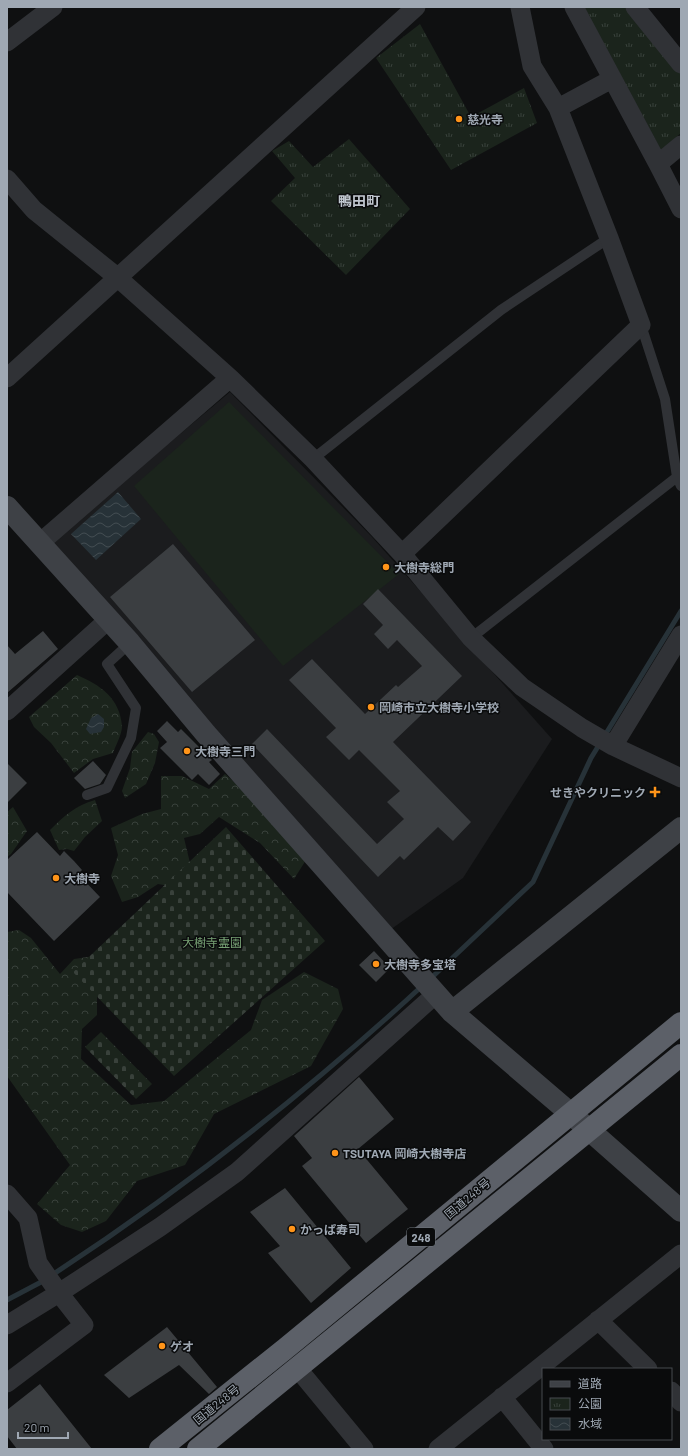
<svg xmlns="http://www.w3.org/2000/svg" width="688" height="1456" viewBox="0 0 688 1456" font-family="Barlow,'Noto Sans JP',sans-serif">
<style>
.built{fill:#1b1c1e}
.forest{fill:url(#forest-crowns)}
.cemetery{fill:url(#cemetery-stones)}
.park{fill:url(#park-tufts)}
.garden{fill:#1b241c}
.water{fill:url(#water-waves)}
.lines{fill:none;stroke-linecap:round;stroke-linejoin:round}
.stream{stroke:#273238;stroke-width:5}
.building{fill:#3b3e41}
.lane{stroke:#303236;stroke-width:10}
.street{stroke:#303236;stroke-width:19}
.secondary{stroke:#3e4146;stroke-width:22}
.highway{stroke:#5c6068;stroke-width:22}
.poi-dot{fill:#ff9419;stroke:#0a0b0c;stroke-width:1.5}
.labels{text-anchor:middle;dominant-baseline:central;stroke-width:3;stroke-linejoin:round;paint-order:stroke}
.shield{fill:#0a0b0c;stroke:#727981;stroke-width:1}
.shield-label{font-size:11px;font-weight:bold;fill:#9fa8b3}
.poi-label{font-size:12px;font-weight:bold;fill:#9fa8b3;stroke:#0a0b0c;text-anchor:start}
.park-label{font-size:12px;fill:#77a174;stroke:#0a0b0c}
.street-label{font-size:12px;fill:#9fa8b3;stroke:#0a0b0c}
.quarter-label{font-size:14px;font-weight:bold;fill:#c0c6cf;stroke:#0a0b0c}
</style>
<defs>
<pattern id="forest-crowns" width="20" height="18" patternUnits="userSpaceOnUse"><rect width="20" height="18" fill="#1b241c"/><path d="M2 6a3 3 0 1 1 6 0M12 15a3 3 0 1 1 6 0" fill="none" stroke="#39413b"/></pattern>
<pattern id="cemetery-stones" width="16" height="16" patternUnits="userSpaceOnUse"><rect width="16" height="16" fill="#1b241c"/><path d="M2 7V4a2 2 0 0 1 4 0v3zM10 15v-3a2 2 0 0 1 4 0v3z" fill="#39413b"/></pattern>
<pattern id="park-tufts" width="24" height="20" patternUnits="userSpaceOnUse"><rect width="24" height="20" fill="#1b241c"/><path d="M3 7l-1-3M5 7V3M7 7l1-3M15 17l-1-3M17 17v-4M19 17l1-3" fill="none" stroke="#39413b"/></pattern>
<pattern id="water-waves" width="16" height="10" patternUnits="userSpaceOnUse"><rect width="16" height="10" fill="#273238"/><path d="M0 5q4-4 8 0t8 0" fill="none" stroke="#434d52"/></pattern>
</defs>
<rect width="100%" height="100%" fill="#0f1011"/>
<!-- built -->
<path class="built" d="M230,392L372,537L552,739L463,878L390,930L50,543Z"/>
<!-- forest -->
<path class="forest" d="M77,675C100,685 120,698 122,726C122,734 116,745 113,753L93,759L74,773L51,743L34,727L29,717Z
M148,732L154,734L159,742L155,763L146,784L125,798L122,791L130,768L132,752Z
M225,774L261,806L306,860L294,879L260,843L219,817L200,834L184,838L190,863L181,888L158,884L138,897L122,902L111,876L118,855L111,828L142,814L161,809V776H182L209,789Z
M95,800L102,821L85,837L74,851L67,849L59,850L50,830C63,817 76,805 95,800Z
M13,807L27,831L11,854L7,857V812Z
M19,930L31,938L60,974L74,959L101,955L97,983V1015L82,1029L81,1059L131,1105L164,1101L251,1030L262,1000L304,972L338,989L343,1009L311,1066L214,1114L185,1165L137,1181L106,1221L82,1232L61,1225L37,1204L70,1165L7,1076V932Z"/>
<!-- cemetery -->
<path class="cemetery" d="M226,827L325,941L174,1076L73,972Z
M101,1032L152,1084L136,1099L85,1047Z"/>
<!-- park -->
<path class="park" d="M584,7H629L681,73V133L661,150Z
M420,24L471,117L524,88L537,123L451,170L376,58Z
M349,139L410,209L346,275L271,201L295,178L272,151L289,141L313,167Z"/>
<!-- garden -->
<path class="garden" d="M229,402L399,574L283,666L134,486Z"/>
<!-- water -->
<path class="water" d="M118,492L141,519L96,560L71,534Z
M98,714L104,719V727L101,732L90,734L86,729L91,718Z"/>
<g class="lines">
<!-- stream -->
<path class="stream" d="M429,980L533,882L591,758L681,611
M52,1275C182,1190 307,1092 422,986
M7,1300L45,1280"/>
</g>
<!-- building -->
<path class="building" d="M173,544L255,640L192,692L110,597Z
M378,589L462,676L393,742L471,822L453,841L438,827L404,860L400,856L378,877L252,744L267,729L377,844L404,819L387,802L400,791L359,750L349,760L326,737L336,728L289,680L312,659L365,714L396,685L398,687L422,666L397,640L388,649L374,634L383,625L363,604Z
M43,631L58,649L7,693V645L15,654Z
M167,721L178,732L181,729L212,760L209,762L220,774L209,785L198,774L192,780L160,748L167,742L157,731Z
M93,761L106,775L100,784L85,789L74,778Z
M7,763L27,783L7,803Z
M37,832L60,856L64,851L74,861L82,870L78,874L100,897L54,941L7,892V860Z
M374,951L390,968L376,982L359,965Z
M359,1077L394,1119L358,1149L408,1209L366,1243L302,1166L312,1158L294,1136Z
M285,1188L351,1268L311,1303L268,1253L280,1246L250,1212Z
M167,1327L217,1387L209,1394L179,1365L129,1398L104,1375Z
M40,1384L92,1449H17L7,1436V1410Z"/>
<g class="lines">
<!-- lane -->
<path class="lane" d="M641,325L665,399L677,477L681,486
M313,459L501,310L609,238
M471,638L677,477
M87,795L107,788L131,738L136,708L107,664L130,643"/>
<!-- street -->
<path class="street" d="M574,7L658,164L681,145
M635,7L681,64
M7,42L53,7
M558,108L612,79
M658,164L681,209
M7,179L34,210L117,277L230,378L313,459L402,554L471,638L522,687L582,728L613,746L681,778
M7,378L416,7
M41,542L230,378
M402,554L641,325L609,238L558,108L532,66L520,7
M7,711L108,620
M613,746L681,635
M7,1194L28,1218L38,1263L59,1293L84,1325L7,1383
M598,1320L648,1369
M7,1325L59,1293L160,1227L237,1172L436,994
M298,1369L364,1449
M671,1391L681,1402
M502,1397L544,1449
M438,1449L681,1254"/>
<!-- secondary -->
<path class="secondary" d="M7,507L130,643L206,734L452,1012L570,1113L681,1211
M452,1012L681,828"/>
<!-- highway -->
<path class="highway" d="M160,1449L285,1349L681,1023
M198,1449L681,1055"/>
</g>
<!-- markers -->
<g class="poi-dot">
<circle cx="459" cy="119" r="4"/>
<circle cx="386" cy="567" r="4"/>
<circle cx="371" cy="707" r="4"/>
<circle cx="187" cy="751" r="4"/>
<path d="M653 786h4v4h4v4h-4v4h-4v-4h-4v-4h4z"/>
<circle cx="56" cy="878" r="4"/>
<circle cx="376" cy="964" r="4"/>
<circle cx="335" cy="1153" r="4"/>
<circle cx="292" cy="1229" r="4"/>
<circle cx="162" cy="1346" r="4"/>
</g>
<g class="labels">
<!-- shield labels -->
<rect class="shield" x="407" y="1228" width="28" height="18" rx="3"/>
<g class="shield-label">
<text x="421" y="1237">248</text>
</g>
<!-- poi labels -->
<g class="poi-label">
<text x="467" y="119">慈光寺</text>
<text x="394" y="567">大樹寺総門</text>
<text x="379" y="707">岡崎市立大樹寺小学校</text>
<text x="195" y="751">大樹寺三門</text>
<text x="646" y="792" text-anchor="end">せきやクリニック</text>
<text x="64" y="878">大樹寺</text>
<text x="384" y="964">大樹寺多宝塔</text>
<text x="343" y="1153">TSUTAYA 岡崎大樹寺店</text>
<text x="300" y="1229">かっぱ寿司</text>
<text x="170" y="1346">ゲオ</text>
</g>
<!-- park labels -->
<g class="park-label">
<text x="212" y="942">大樹寺霊園</text>
</g>
<!-- street labels -->
<g class="street-label">
<text transform="translate(467 1198) rotate(-40)">国道248号</text>
<text transform="translate(216 1404) rotate(-39)">国道248号</text>
</g>
<!-- quarter labels -->
<g class="quarter-label">
<text x="359" y="200">鴨田町</text>
</g>
</g>
<!-- border -->
<rect width="688" height="1456" fill="none" stroke="#9fa8b3" stroke-width="16"/>
<!-- legend -->
<rect x="542" y="1368" width="130" height="72" fill="#0a0b0c" stroke="#464a4f"/>
<rect x="550" y="1381" width="20" height="6" fill="#3e4146" stroke="#464a4f"/>
<text x="578" y="1388" font-size="12" fill="#9fa8b3">道路</text>
<rect x="550" y="1398" width="20" height="12" fill="url(#park-tufts)" stroke="#464a4f"/>
<text x="578" y="1408" font-size="12" fill="#9fa8b3">公園</text>
<rect x="550" y="1418" width="20" height="12" fill="url(#water-waves)" stroke="#464a4f"/>
<text x="578" y="1428" font-size="12" fill="#9fa8b3">水域</text>
<!-- scale -->
<path d="M18 1432v6h50v-6" fill="none" stroke="#9fa8b3" stroke-width="2"/>
<text x="24" y="1432" font-size="12" fill="#9fa8b3" stroke="#0a0b0c" stroke-width="3" paint-order="stroke">20 m</text>
</svg>
